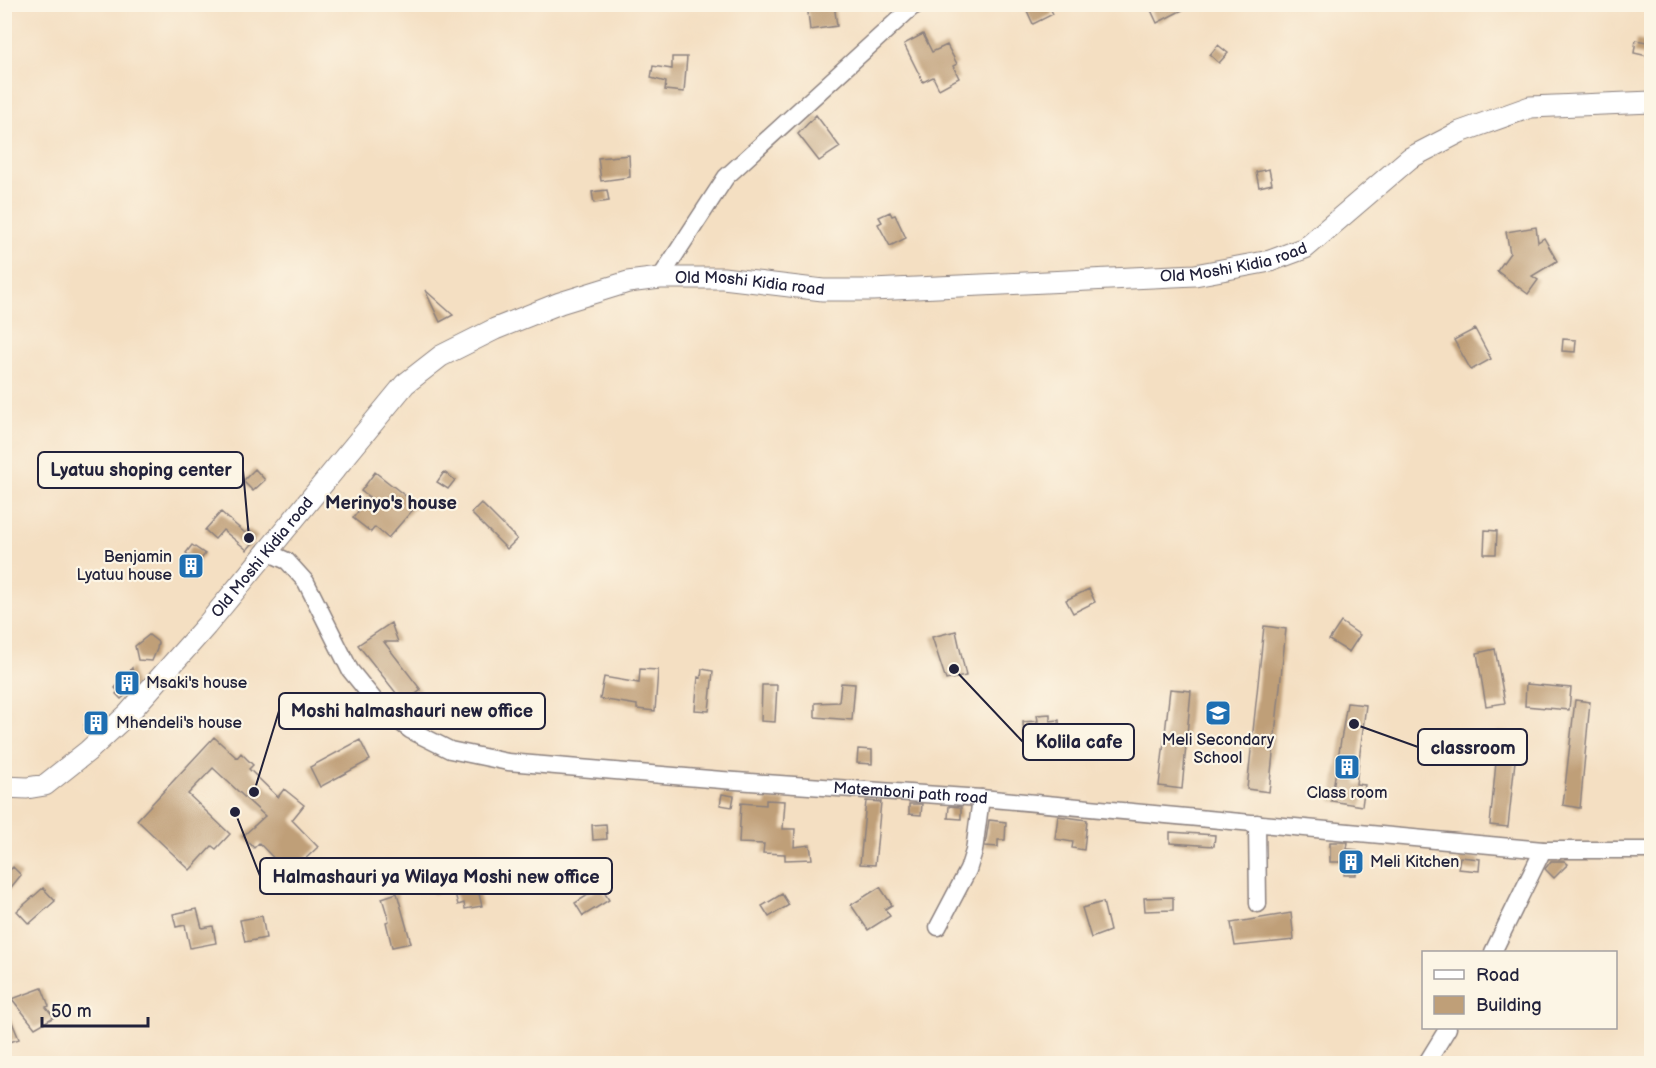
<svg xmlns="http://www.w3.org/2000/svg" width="1656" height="1068" viewBox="0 0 1656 1068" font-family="'Balsamiq Sans',sans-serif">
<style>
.building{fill:#bf9f78}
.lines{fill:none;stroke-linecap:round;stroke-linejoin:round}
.minor-casing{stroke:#8b807e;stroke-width:19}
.tertiary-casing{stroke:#8b807e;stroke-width:23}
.minor{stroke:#fff;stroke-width:16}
.tertiary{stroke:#fff;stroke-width:21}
.labels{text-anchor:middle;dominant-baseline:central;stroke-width:4.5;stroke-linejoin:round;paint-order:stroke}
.street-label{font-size:16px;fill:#22223b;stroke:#fcf5e5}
.poi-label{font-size:16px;fill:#22223b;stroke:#fcf5e5;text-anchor:start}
.neighbourhood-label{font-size:18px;font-weight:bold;fill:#22223b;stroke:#fcf5e5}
.leader{fill:none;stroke:#22223b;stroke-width:2}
.callout-dot{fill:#22223b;stroke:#fcf5e5;stroke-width:2}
.callout{fill:#fcf5e5;stroke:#22223b;stroke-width:2}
.callout-label{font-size:18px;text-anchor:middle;font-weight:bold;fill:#22223b}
</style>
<rect width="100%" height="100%" fill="#fcf5e5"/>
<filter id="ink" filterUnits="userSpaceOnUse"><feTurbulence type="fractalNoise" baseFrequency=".0167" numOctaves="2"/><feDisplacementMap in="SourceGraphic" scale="12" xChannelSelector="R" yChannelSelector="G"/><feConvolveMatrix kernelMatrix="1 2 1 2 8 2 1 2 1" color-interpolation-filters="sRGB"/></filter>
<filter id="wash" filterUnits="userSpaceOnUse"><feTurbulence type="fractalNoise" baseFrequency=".008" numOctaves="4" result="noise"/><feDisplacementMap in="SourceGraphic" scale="24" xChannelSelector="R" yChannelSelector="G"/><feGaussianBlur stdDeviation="1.35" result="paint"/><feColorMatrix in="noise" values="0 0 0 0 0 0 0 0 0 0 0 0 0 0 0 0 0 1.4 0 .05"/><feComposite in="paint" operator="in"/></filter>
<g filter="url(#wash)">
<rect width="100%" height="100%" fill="#f4dfc2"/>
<g id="blocks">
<!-- building -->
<path class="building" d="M807,4H834L837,26L810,30Z
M1024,4H1048L1053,14L1033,24Z
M1152,4H1194L1157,23L1151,10L1155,9Z
M923,34L932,52L947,45L957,64L953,66L959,78L939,89L933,77L923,82L904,44Z
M1636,40L1652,43V57L1634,53Z
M1218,45L1228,53L1219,63L1210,55Z
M672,57H687L684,92L665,90L666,82L651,78L653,66L672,69Z
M816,115L840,147L819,161L798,134Z
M629,155L630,177L601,181L598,158Z
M1269,169L1272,184L1259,187L1256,172Z
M607,190L609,201L594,203L592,192Z
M890,212L892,216L895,215L906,238L890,246L878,224L882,222L879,217Z
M1536,227L1538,242L1544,238L1557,261L1532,276L1538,280L1528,294L1497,271L1510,253L1506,232Z
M425,290L453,315L440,322Z
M1475,329L1491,359L1471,370L1454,340Z
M1563,339L1576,340L1575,352L1562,351Z
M255,469L265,480L253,491L243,481Z
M375,472L417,505L388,538L375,527L371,532L353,518L369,497L361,491Z
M444,472L455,480L448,489L437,482Z
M481,503L517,539L507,549L471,513Z
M221,512L245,533L249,529L258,537L247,550L223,530L215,539L205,530Z
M1485,530L1497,531L1496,554H1484Z
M192,545L205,554L198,563L186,553Z
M1089,589L1095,602L1073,613L1066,600Z
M1341,622L1360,635L1349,652L1329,640Z
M391,623L398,642H384L421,690L404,703L358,645Z
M1264,626L1286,629L1269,792L1247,789Z
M956,631L966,676L946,680L932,637Z
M149,635L158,642L157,649L152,661L138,660L135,646Z
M1495,649L1505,703L1486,706L1477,653Z
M132,668L136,686L121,699L116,694L118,691L115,688Z
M640,669L658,670L655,711L637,709V705L600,699L604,677L639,683Z
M702,669L713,671L709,711L695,710L698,677L701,678Z
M841,683L855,684L852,720L815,717V703L839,702Z
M1526,684L1571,688L1569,710L1525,706Z
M762,685H777L775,722L761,721Z
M1170,689L1191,691L1182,789L1159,786Z
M1575,700L1590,702L1580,808L1563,805Z
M1347,703L1366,705L1356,784L1365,785L1362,806L1331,801Z
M1050,714V721L1059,720L1060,737L1053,738V743L1034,744V736L1024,737L1023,722L1038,721L1037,715Z
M91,716L100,722L92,730L84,725Z
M1499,731L1510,732L1515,761L1508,827L1490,825Z
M214,737L237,758L241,753L253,765L249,769L278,797L284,789L304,805L292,820L318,847L289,874L259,843L254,848L243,836L265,816L213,768L188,794L230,834L216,849L212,846L190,870L137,820Z
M360,740L370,760L320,787L310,767Z
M858,749L872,750V764L857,763Z
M722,794L734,796L732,807L720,805Z
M766,800L785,801L783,829H795L794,847L810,845L812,859L785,860V854L763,853L764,844L739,843L741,803L766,805Z
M866,801L881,802L875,865L860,864Z
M909,804H922L921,815L909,814Z
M949,806L961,807V819L948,818Z
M1058,816L1087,820L1084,850L1072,848L1073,842L1055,839Z
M989,820L1006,822L1005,840H998V847L985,846Z
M606,824L607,839L593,840L592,825Z
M1170,832L1215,835L1214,846L1170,843Z
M1330,842H1348L1347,849L1357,850L1356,875H1344L1345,862H1330Z
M1460,857L1480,859L1479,871L1458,869Z
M1551,861H1564L1568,864L1554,878L1545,869Z
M472,865L482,906L465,909L464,903L458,905L454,889L433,894L429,875Z
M13,867L21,875L4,896V876Z
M601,887L609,900L583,916L575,903Z
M880,887L892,905L885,909L890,916L868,930L851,905Z
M43,888L55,901L29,924L17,911Z
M397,893L411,943L392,947L386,922L389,921L382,898Z
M782,894L789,905L769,917L762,906Z
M1173,897V910L1145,911L1144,898Z
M1103,902L1110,931L1091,938L1082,908Z
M197,909L202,928L213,926L216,943L190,948L185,925L176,927L173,914Z
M1291,913L1294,940L1235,946L1231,923Z
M262,916L266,938L245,942L240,920Z
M42,988L49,1006L46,1007L54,1017L35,1028L12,999Z
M4,1003L19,1039L4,1044Z"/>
</g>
</g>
<g filter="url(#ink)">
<use href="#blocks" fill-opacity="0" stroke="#8b807e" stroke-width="1.5"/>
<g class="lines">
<!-- minor casing -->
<g class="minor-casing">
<g id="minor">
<path d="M660,278L726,177L911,8L918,4"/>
<path id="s1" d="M265,551L287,561L306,582L350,670L380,707L410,730L450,750L508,762L722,780L981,798L1543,850H1652"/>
<path d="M1257,823L1258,904"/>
<path d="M938,927L968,870L974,851L981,798"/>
<path d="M1493,952L1543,850"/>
<path d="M1426,1064L1448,1028"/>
</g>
</g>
<!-- tertiary casing -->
<g class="tertiary-casing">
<g id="tertiary">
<path id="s2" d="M4,787L27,788L45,785L88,751L128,714L206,626L405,384L441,356L495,329L560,303L628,282L660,278H723L823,290H872L1195,275L1270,261L1305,248L1410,158L1460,132L1530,107L1652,102"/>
</g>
</g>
<!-- minor -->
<use href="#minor" class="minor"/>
<!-- tertiary -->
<use href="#tertiary" class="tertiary"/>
</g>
</g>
<!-- icons -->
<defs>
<g id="building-square" transform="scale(1.35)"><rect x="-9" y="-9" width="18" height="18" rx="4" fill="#1f6fb2" stroke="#fcf5e5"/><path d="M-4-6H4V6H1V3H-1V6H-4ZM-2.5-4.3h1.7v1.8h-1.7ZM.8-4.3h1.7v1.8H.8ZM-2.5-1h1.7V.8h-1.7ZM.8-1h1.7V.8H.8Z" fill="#fff"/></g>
<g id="school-square" transform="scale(1.35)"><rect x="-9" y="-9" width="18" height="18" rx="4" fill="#1f6fb2" stroke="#fcf5e5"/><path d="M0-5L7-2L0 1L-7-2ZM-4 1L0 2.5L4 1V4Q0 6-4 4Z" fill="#fff"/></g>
</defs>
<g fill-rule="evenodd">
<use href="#building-square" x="191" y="566"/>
<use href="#building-square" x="127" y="683"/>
<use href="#school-square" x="1218" y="713"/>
<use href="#building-square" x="96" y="723"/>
<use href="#building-square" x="1347" y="767"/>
<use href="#building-square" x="1351" y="862"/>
</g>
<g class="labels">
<!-- street labels -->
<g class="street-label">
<text stroke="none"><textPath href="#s2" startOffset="1437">Old Moshi Kidia road</textPath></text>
<text stroke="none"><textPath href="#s2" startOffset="951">Old Moshi Kidia road</textPath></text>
<text stroke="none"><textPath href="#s2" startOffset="357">Old Moshi Kidia road</textPath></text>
<text stroke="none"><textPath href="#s1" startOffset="744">Matemboni path road</textPath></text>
</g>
<!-- poi labels -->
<g class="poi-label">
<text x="172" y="557" text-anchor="end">Benjamin<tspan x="172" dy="18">Lyatuu house</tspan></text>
<text x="146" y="683">Msaki's house</text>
<text x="116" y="723">Mhendeli's house</text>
<text x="1218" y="740" text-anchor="middle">Meli Secondary<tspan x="1218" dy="18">School</tspan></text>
<text x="1347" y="793" text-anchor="middle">Class room</text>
<text x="1370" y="862">Meli Kitchen</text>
</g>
<!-- neighbourhood labels -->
<g class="neighbourhood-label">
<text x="391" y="503">Merinyo's house</text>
</g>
</g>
<!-- callouts -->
<path class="leader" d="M249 538L243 470M254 792L279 711M954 669L1023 742M1354 724L1418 747M235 812L260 876"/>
<g class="callout-dot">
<circle cx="249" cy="538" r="6"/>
<circle cx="254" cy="792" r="6"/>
<circle cx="954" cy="669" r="6"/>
<circle cx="1354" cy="724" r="6"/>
<circle cx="235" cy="812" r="6"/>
</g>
<g class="callout">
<rect x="38" y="452" width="205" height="36" rx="6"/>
<rect x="279" y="693" width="266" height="36" rx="6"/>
<rect x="1023" y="724" width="111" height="36" rx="6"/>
<rect x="1418" y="729" width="109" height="36" rx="6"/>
<rect x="260" y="858" width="352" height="36" rx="6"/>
</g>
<g class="callout-label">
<text x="141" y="476">Lyatuu shoping center</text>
<text x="412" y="717">Moshi halmashauri new office</text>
<text x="1079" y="748">Kolila cafe</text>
<text x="1473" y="754">classroom</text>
<text x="436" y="883">Halmashauri ya Wilaya Moshi new office</text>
</g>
<!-- margin -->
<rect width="1656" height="1068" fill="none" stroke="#fcf5e5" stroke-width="24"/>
<!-- legend -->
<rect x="1422" y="951" width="195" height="78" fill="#fcf5e5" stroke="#a5a1a1" stroke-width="1.5"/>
<rect x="1434" y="970" width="30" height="9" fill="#ffffff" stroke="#a5a1a1" stroke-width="1.5"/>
<text x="1476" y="981" font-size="18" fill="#22223b">Road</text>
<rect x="1434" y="996" width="30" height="18" fill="#bf9f78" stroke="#a5a1a1" stroke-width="1.5"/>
<text x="1476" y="1011" font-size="18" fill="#22223b">Building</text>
<!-- scale -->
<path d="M42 1017v9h106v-9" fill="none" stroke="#22223b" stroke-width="3"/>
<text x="51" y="1017" font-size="18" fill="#22223b" stroke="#fcf5e5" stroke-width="4.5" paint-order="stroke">50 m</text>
</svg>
